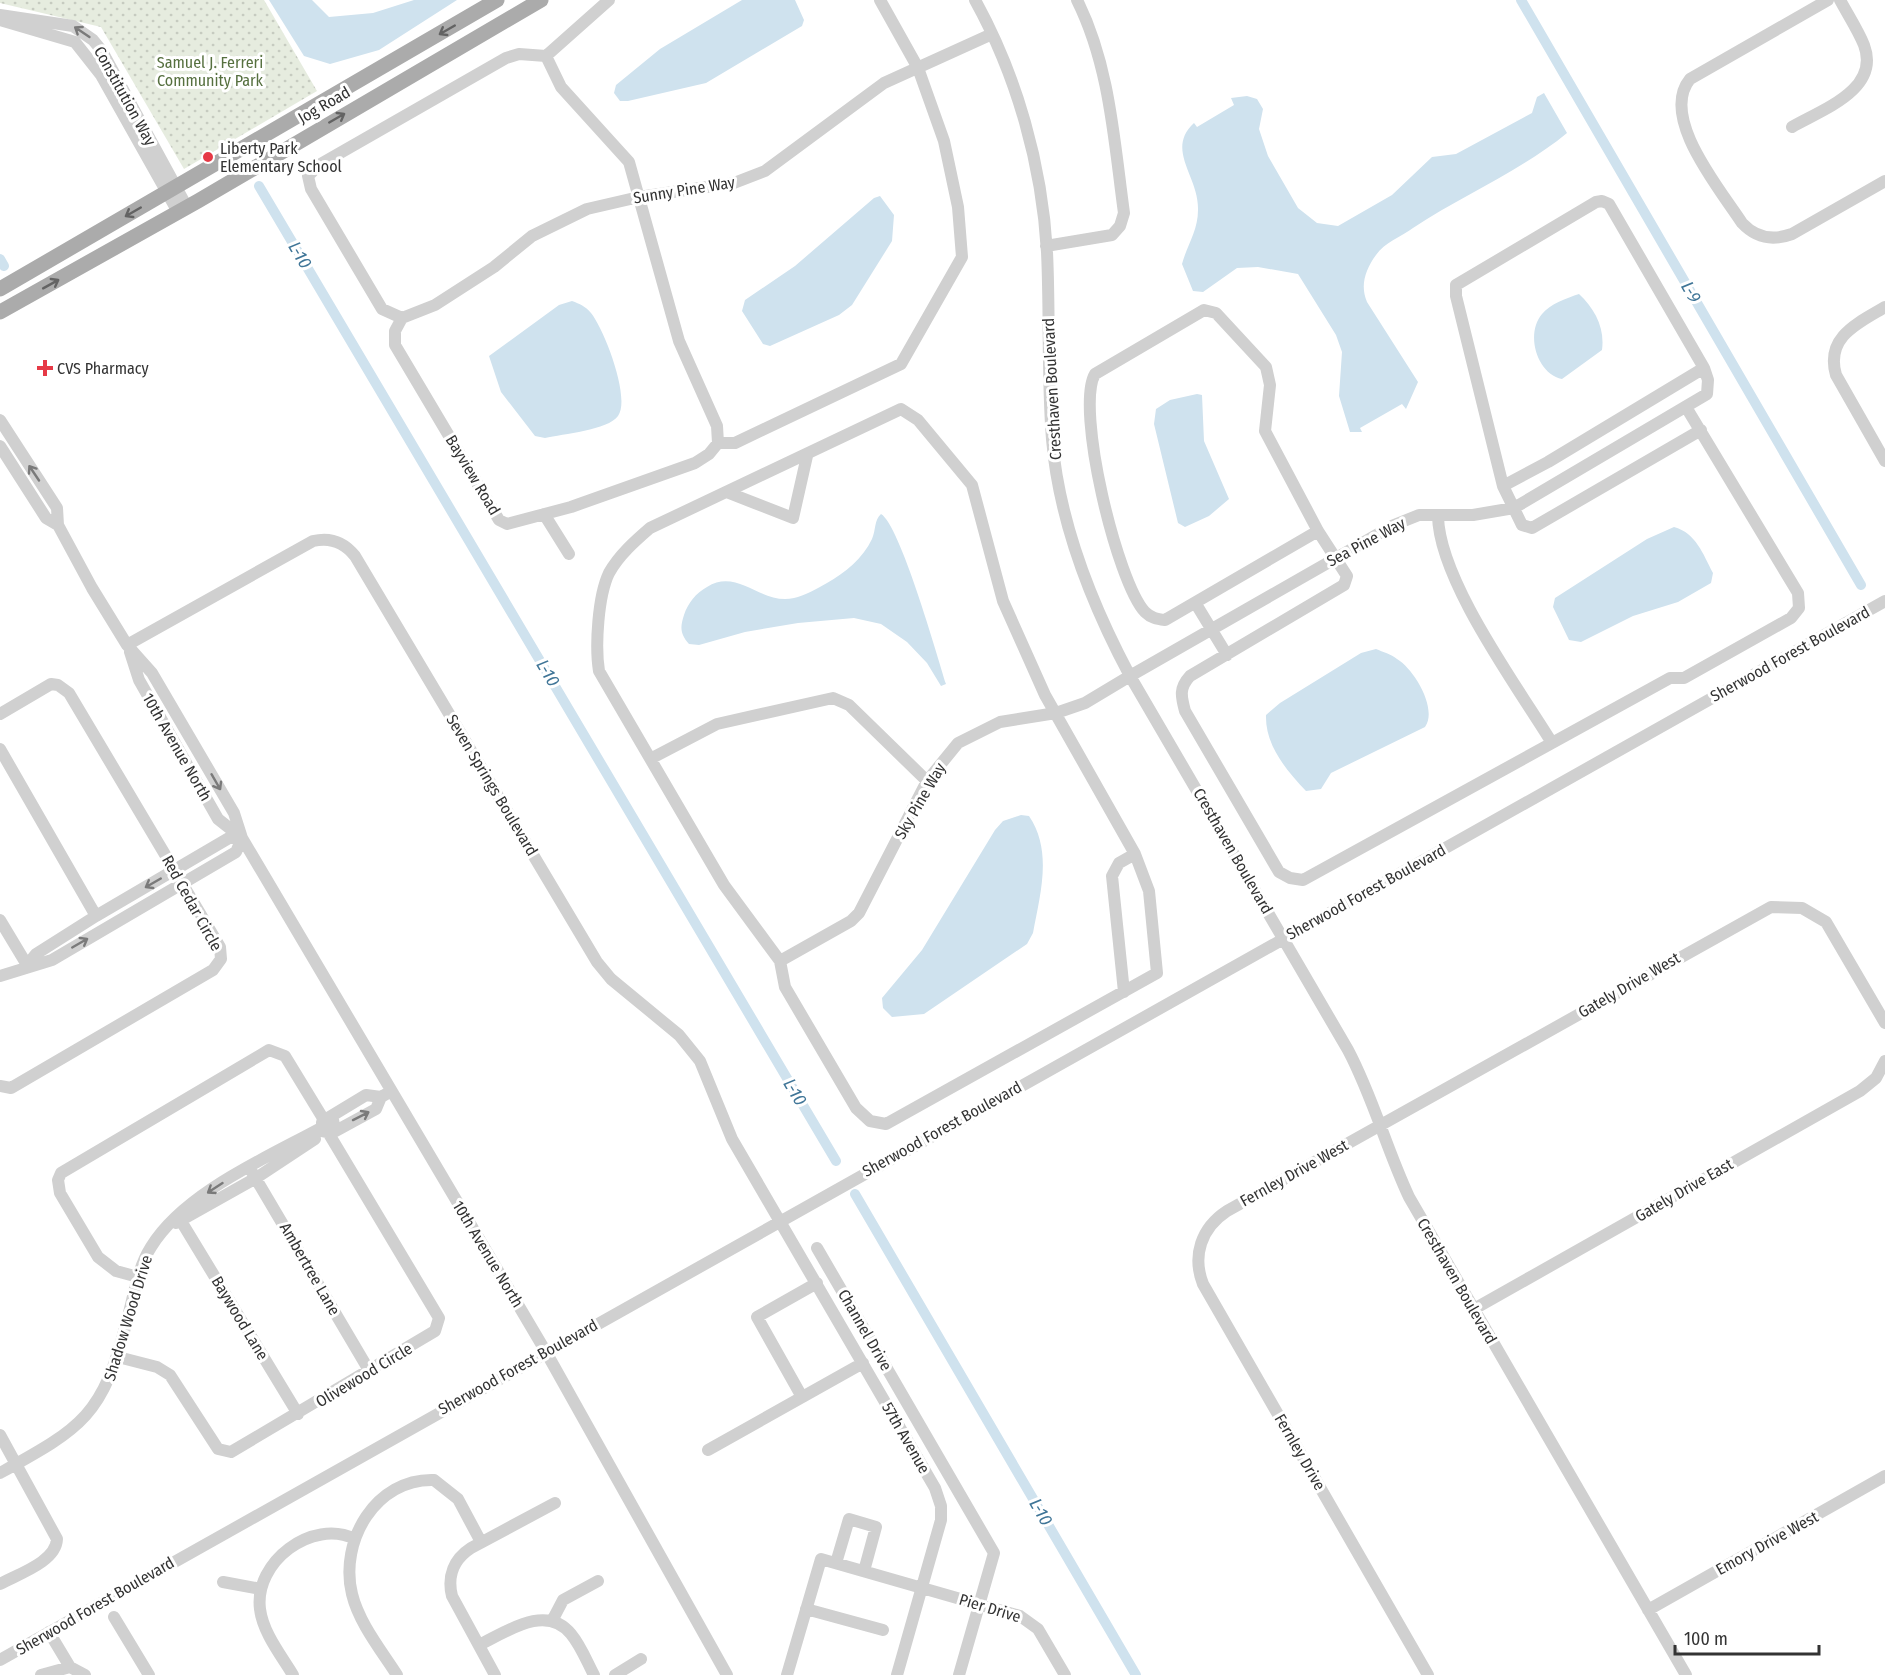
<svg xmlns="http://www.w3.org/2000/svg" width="1885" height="1675" viewBox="0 0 1885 1675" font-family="'Fira Sans Condensed',sans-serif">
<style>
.park{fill:url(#park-dots)}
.water{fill:#cfe2ee}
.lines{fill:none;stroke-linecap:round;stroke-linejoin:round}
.canal{stroke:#cfe2ee;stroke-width:10}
.minor{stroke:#d0d0d0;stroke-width:12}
.major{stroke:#ababab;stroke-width:15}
.oneway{stroke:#636363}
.oneway2{stroke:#7a7a7a}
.poi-dot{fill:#e63946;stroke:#fff;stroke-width:2}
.labels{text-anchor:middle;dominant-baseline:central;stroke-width:6;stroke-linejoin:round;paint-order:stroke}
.park-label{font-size:16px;fill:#56703f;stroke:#fff}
.street-label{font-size:16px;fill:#333;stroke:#fff}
.poi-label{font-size:16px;fill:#333;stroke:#fff;text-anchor:start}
.water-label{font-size:18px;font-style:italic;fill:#3f7597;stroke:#fff}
</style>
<defs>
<pattern id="park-dots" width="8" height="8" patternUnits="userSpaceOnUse" patternTransform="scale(1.5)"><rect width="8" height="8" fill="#e6ecdf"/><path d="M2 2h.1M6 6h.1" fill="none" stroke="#c6cbc0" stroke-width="1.8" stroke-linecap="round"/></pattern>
</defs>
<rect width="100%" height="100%" fill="#fff"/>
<!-- park -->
<path class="park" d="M0,0H264L317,91L184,169L101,27L0,3Z"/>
<!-- water -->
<path class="water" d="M269,0H312L329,17L373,13L414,0H457L379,50L330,64L304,56Z
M742,0H795L804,20L802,26L706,83L628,101H620L614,93L616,85L660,49Z
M1544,93L1567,133C1521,171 1463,195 1413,228C1402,236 1384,243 1376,255C1365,270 1360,286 1367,302L1418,382L1406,409L1402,404L1360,428L1362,432H1350L1339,396L1342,352L1336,335L1298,274L1258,267L1237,268L1203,292L1193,291L1182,264C1187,245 1198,231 1198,210C1199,176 1165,150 1194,123L1197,127L1234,105L1231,98L1247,96L1257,99L1263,109L1259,129L1268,156L1298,208L1317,223L1338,226L1392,195L1432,157L1456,154L1532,113L1537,97Z
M880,196L894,215L892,241L852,305L839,315L770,346L763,344L742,311L745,300L795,266L874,198Z
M1579,294C1595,309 1605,328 1602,350L1562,379C1537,374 1525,334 1542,314C1550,304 1567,298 1579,294Z
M572,301C580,304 585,306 591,313C604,329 631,398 618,416C608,430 563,434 545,438L535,436L501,392L489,356L559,305Z
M1197,394L1202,395L1204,441L1229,499L1209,516L1185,527L1178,523L1154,424L1156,409L1170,400Z
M881,514C900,525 937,655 946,684L941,686L927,663L907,642L881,624L854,618L798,623L745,632L699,645L689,644C680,634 680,627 684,615C688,603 696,593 707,587C738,567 762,606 794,598C804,596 818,588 827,583C845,573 863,558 872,539C876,530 874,520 881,514Z
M1674,527C1696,533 1703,554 1713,573L1711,583L1678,602L1633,616L1581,642L1569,640L1553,607L1555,598L1647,539Z
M1376,649C1383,652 1391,654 1397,659C1414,669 1438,709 1425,727L1331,773L1321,789L1306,791C1286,770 1265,745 1266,715L1280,703L1361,653Z
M1021,815L1029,816C1053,851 1040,895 1033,933L1027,944L924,1014L892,1017L883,1008L882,998L922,950L995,830L1003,821Z"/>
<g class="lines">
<!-- canal -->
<path class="canal" d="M1521,0L1861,585
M259,186L836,1161
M0,259L4,266
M855,1194L1136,1675"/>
<!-- minor -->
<path class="minor" d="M975,0C1017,76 1042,165 1047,252C1050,314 1047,377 1052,439C1059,522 1091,603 1130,676L1348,1050C1373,1097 1386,1148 1409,1197L1686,1675
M1828,0L1690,79C1659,117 1720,189 1742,223C1756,238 1773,241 1792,234L1885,181
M0,15L73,26L93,40L102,51L187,207
M0,20L75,42L101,75L178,212
M546,56L609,0
M1792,127C1821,110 1881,90 1864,45C1858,30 1848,15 1840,0
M1046,246L1112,235L1120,226L1124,213C1114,141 1110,66 1077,0
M1885,307C1858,323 1825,337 1836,375L1885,461
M402,318L382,309L311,189L308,176L319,165L506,58L519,54L546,56L561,87L629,162L679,341L717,426L718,443
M402,318L435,305L494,267L532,236L587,209L639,197L734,183L765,171L884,83L992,34
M402,318L395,331V345L499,520L507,524L571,507L695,463L709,454L718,443
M901,409L918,420L972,485L1003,601L1045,695L1135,854L1149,891L1157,973L886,1124L870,1121L856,1108L785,987L780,961L724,885L599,671C595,646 598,596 609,573C619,555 635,541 650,528Z
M0,420L57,508L58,525L92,588L127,645L152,673L234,813L242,838L546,1352L727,1675
M718,443H735L901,364L962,257L958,207L944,141L918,68L880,0
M0,446L46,518L58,525
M1503,486L1548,462L1704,368L1609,204L1602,201L1596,202L1456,285V296L1503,486L1522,525L1532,528L1701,430
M729,493L793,518L807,456
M544,514L569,554
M1438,516C1439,580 1517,686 1552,743L1670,678H1684L1791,618L1799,608L1798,593L1686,407
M1318,531L1165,620C1157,619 1151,618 1145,612C1117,582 1075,408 1095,374L1204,310L1216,313L1266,367L1270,385L1265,431L1318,531L1347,576L1344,585L1190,676C1179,688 1181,696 1185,711L1279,872L1290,878L1303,880L1552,743
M1196,604L1227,655
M127,645L313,541C330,537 344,542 355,556L597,962L611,979L679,1035L700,1061L732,1139L935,1488L941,1506V1520L897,1675
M130,652L139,680L218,819L242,838
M0,714L51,684L58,685L69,693L220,947L221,959L213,970L11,1088L0,1086
M0,749L96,916
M652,758L717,724L833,698L849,705L927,781
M0,920L27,965
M780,961L851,921L859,913L927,781L958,743L1000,722L1056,713L1085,703L1130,676L1394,525L1419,515H1473L1514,508L1707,394L1708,380L1704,368
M27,965L36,954L96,916L229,838H242
M0,976L52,960L236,852L242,838
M1124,992L1112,876L1119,863L1135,854
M328,1118L366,1095L381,1097L388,1093
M335,1130L333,1120L328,1118L322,1122V1131L332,1133L376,1109L381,1097
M249,1167L370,1372
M181,1221L298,1414
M176,1223L256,1178L315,1139
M817,1248L994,1553L959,1675
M138,1277L116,1271L98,1257L60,1193L58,1180L61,1173L269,1050L285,1056L324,1120
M1474,1309L1860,1091L1876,1078L1885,1061
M118,1357L157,1367L170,1375L218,1449L231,1452L435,1331L439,1318L329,1134
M802,1397L757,1317L817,1283
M0,1435L57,1539C56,1562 18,1574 0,1584
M708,1450L863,1363
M0,1473C83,1427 103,1416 127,1320C134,1296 137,1269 151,1247C184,1193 266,1158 321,1128
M836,1563L849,1519L876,1527L864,1571
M223,1582L261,1589
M806,1609L883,1630
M1648,1610L1885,1476
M114,1617L149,1675
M552,1621L563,1600L598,1581
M49,1632L70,1667
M479,1645C506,1632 546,1603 571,1634C581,1646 587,1662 594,1675
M0,1660L1885,601
M41,1675L70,1667L85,1675
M293,1675C281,1655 263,1633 260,1609C254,1562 312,1518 355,1539
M397,1675C381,1650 359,1623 352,1594C339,1541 376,1478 434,1480L458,1499L481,1542
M495,1675L452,1596C447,1576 454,1559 471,1548L555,1503
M615,1675L641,1659
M787,1675L821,1559L1020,1616L1038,1629L1065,1675
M1428,1675L1203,1284C1192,1256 1201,1228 1227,1211L1771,907L1802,908L1826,922L1885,1023"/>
<!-- major -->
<path class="major" d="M0,289L497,0
M0,312L198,201L541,0"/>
</g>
<!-- one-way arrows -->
<defs><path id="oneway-shaft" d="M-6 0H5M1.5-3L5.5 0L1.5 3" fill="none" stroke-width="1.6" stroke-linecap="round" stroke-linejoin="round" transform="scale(1.5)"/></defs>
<g class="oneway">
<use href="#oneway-shaft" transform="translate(447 30) rotate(150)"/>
<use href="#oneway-shaft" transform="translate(337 118) rotate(-30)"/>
<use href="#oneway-shaft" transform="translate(133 212) rotate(150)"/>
<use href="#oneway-shaft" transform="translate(51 284) rotate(-29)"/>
</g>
<g class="oneway2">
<use href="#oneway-shaft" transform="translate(82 32) rotate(-146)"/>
<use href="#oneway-shaft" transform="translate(34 473) rotate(-124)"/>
<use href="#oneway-shaft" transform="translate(216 782) rotate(60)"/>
<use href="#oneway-shaft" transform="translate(153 883) rotate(150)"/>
<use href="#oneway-shaft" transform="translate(80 943) rotate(-30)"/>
<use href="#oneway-shaft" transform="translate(361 1116) rotate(-27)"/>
<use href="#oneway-shaft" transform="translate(215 1188) rotate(147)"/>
</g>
<!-- markers -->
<g class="poi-dot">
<circle cx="208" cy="157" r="6"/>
<path d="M42 359h6v6h6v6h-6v6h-6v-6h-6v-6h6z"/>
</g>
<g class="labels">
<!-- park labels -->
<g class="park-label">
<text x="210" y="62">Samuel J. Ferreri<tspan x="210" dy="18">Community Park</tspan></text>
</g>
<!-- street labels -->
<g class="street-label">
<text transform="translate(125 96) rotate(61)">Constitution Way</text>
<text transform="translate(324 105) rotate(-30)">Jog Road</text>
<text transform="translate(684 190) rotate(-9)">Sunny Pine Way</text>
<text transform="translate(1052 389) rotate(-93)">Cresthaven Boulevard</text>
<text transform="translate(473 475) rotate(59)">Bayview Road</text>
<text transform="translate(1366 542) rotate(-28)">Sea Pine Way</text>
<text transform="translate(1790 654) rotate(-29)">Sherwood Forest Boulevard</text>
<text transform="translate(177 747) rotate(60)">10th Avenue North</text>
<text transform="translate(492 785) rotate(59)">Seven Springs Boulevard</text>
<text transform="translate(920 801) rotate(-60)">Sky Pine Way</text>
<text transform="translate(1233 851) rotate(60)">Cresthaven Boulevard</text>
<text transform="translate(1366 892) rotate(-29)">Sherwood Forest Boulevard</text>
<text transform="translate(192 903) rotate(61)">Red Cedar Circle</text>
<text transform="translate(1629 985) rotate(-30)">Gately Drive West</text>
<text transform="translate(942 1129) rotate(-29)">Sherwood Forest Boulevard</text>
<text transform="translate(1294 1173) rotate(-29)">Fernley Drive West</text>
<text transform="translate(1684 1190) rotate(-30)">Gately Drive East</text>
<text transform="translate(488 1254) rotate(59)">10th Avenue North</text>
<text transform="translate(310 1269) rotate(60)">Ambertree Lane</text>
<text transform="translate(1457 1281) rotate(60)">Cresthaven Boulevard</text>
<text transform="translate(128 1318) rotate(-73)">Shadow Wood Drive</text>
<text transform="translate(240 1318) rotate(59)">Baywood Lane</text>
<text transform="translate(865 1330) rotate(60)">Channel Drive</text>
<text transform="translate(518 1367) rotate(-29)">Sherwood Forest Boulevard</text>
<text transform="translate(364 1375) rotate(-31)">Olivewood Circle</text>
<text transform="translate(906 1438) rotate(60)">57th Avenue</text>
<text transform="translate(1300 1452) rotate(60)">Fernley Drive</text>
<text transform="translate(1767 1543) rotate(-29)">Emory Drive West</text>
<text transform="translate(95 1606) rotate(-30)">Sherwood Forest Boulevard</text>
<text transform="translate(990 1608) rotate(17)">Pier Drive</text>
</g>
<!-- poi labels -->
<g class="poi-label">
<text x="220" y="148">Liberty Park<tspan x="220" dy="18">Elementary School</tspan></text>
<text x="57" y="368">CVS Pharmacy</text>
</g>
<!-- water labels -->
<g class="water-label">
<text transform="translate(300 255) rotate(59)">L-10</text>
<text transform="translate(1691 292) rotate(60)">L-9</text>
<text transform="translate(548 673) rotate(59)">L-10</text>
<text transform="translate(795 1092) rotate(59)">L-10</text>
<text transform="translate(1041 1512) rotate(60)">L-10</text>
</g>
</g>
<!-- scale -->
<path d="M1675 1645v9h144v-9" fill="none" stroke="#333333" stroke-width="3"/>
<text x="1684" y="1645" font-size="18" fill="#333333" stroke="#ffffff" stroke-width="4.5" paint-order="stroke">100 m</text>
</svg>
